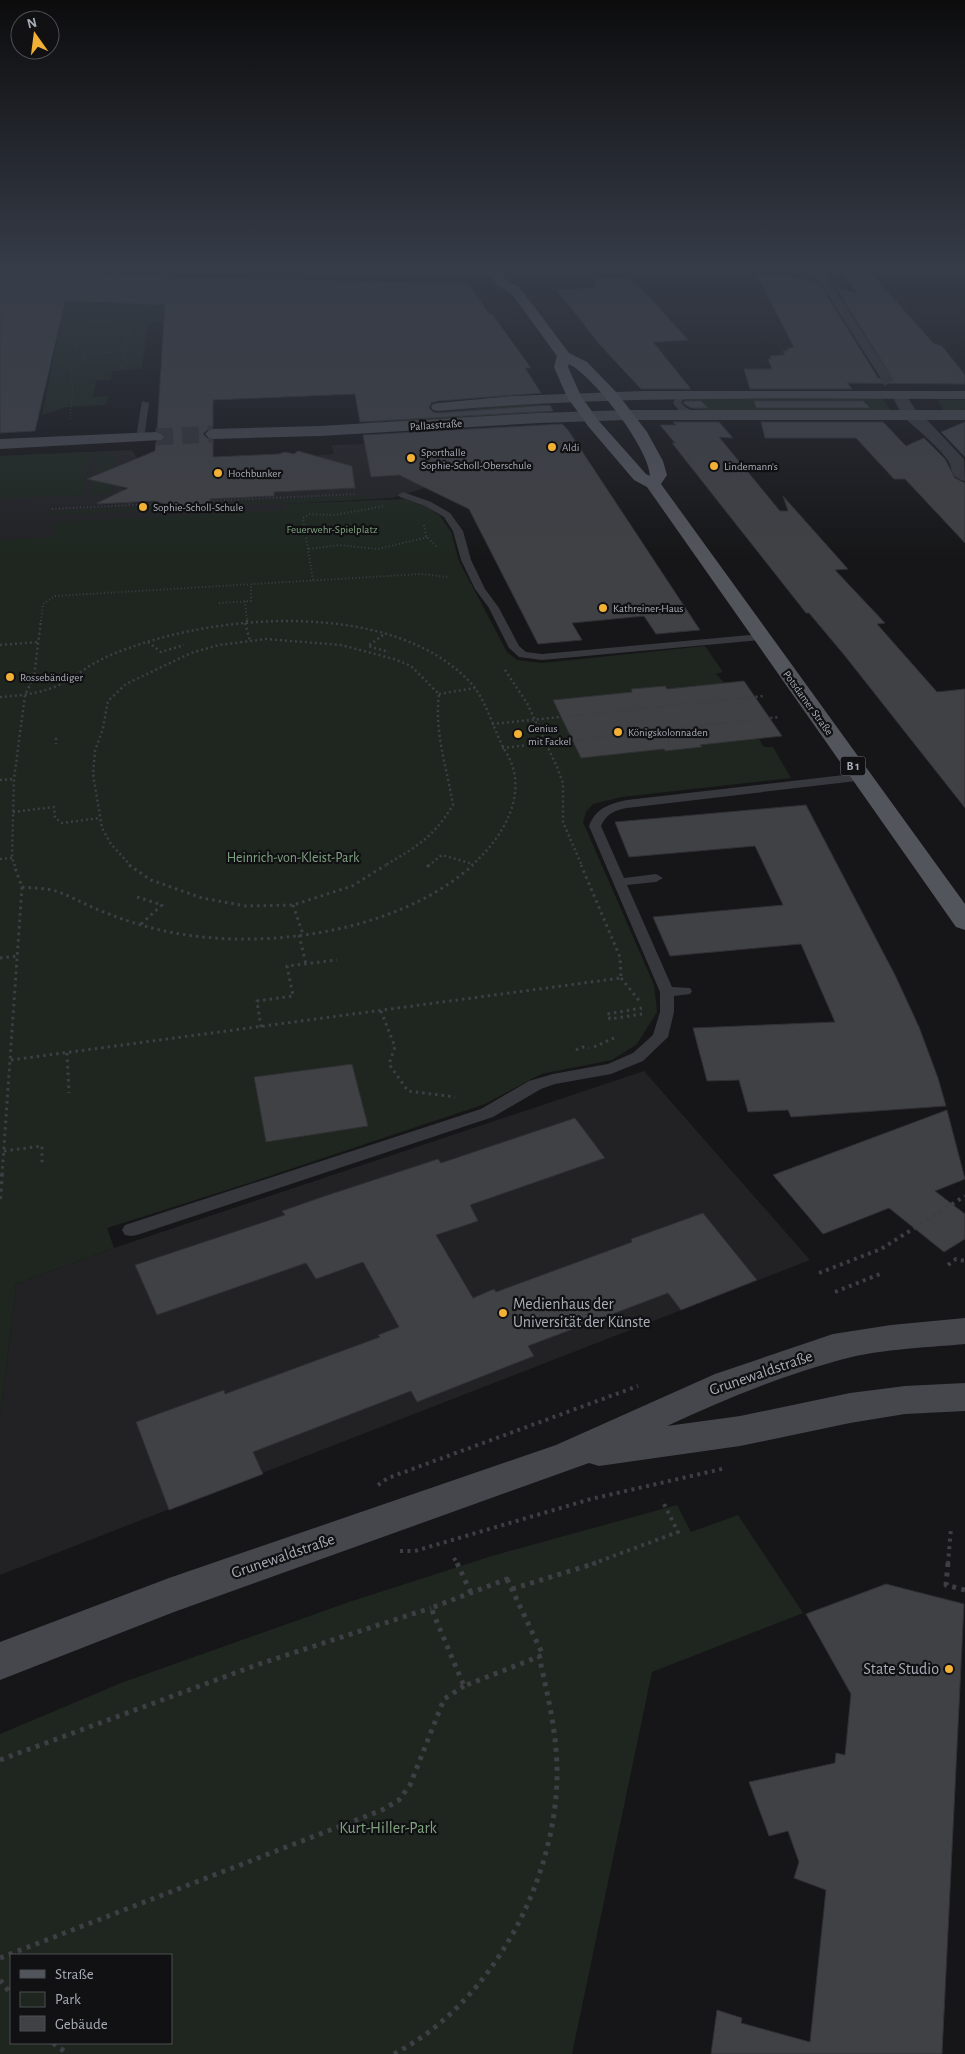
<svg xmlns="http://www.w3.org/2000/svg" width="965" height="2054" viewBox="0 0 965 2054" font-family="'Alegreya Sans',sans-serif">
<style>
.built{fill:#222225}
.green{fill:#1e261f;fill-rule:evenodd}
.building{fill:#404145;stroke:#303034}
.lines{fill:none;stroke-linecap:round;stroke-linejoin:round}
.pedestrian-tunnel{stroke:#333438;stroke-width:11;stroke-dasharray:11 5.5;stroke-linecap:butt}
.secondary-tunnel{stroke:#333438;stroke-width:17;stroke-dasharray:17 9;stroke-linecap:butt}
.path-far5{stroke:#3d3f44;stroke-width:1;stroke-dasharray:1 2;stroke-linecap:butt}
.path-far4{stroke:#3d3f44;stroke-width:2;stroke-dasharray:1 2.5;stroke-linecap:butt}
.path-far3{stroke:#3d3f44;stroke-width:2.5;stroke-dasharray:2 3;stroke-linecap:butt}
.path-far2{stroke:#3d3f44;stroke-width:3;stroke-dasharray:2.5 4;stroke-linecap:butt}
.path-far1{stroke:#3d3f44;stroke-width:4;stroke-dasharray:3 4.5;stroke-linecap:butt}
.path{stroke:#3d3f44;stroke-width:5;stroke-dasharray:4 5.5;stroke-linecap:butt}
.service{fill:#37383d;fill-rule:evenodd}
.pedestrian{fill:#37383d;fill-rule:evenodd}
.minor{fill:#37383d;fill-rule:evenodd}
.secondary{fill:#45474d;fill-rule:evenodd}
.primary{fill:#53555c;fill-rule:evenodd}
.poi-dot{fill:#f2b134;stroke:#111113;stroke-width:2}
.labels{text-anchor:middle;dominant-baseline:central;stroke-width:4.5;stroke-linejoin:round;paint-order:stroke}
.far-street-label{font-size:11px;fill:#a8adb8;stroke:#111113}
.far-poi-label{font-size:11px;fill:#a8adb8;stroke:#111113;text-anchor:start}
.far-park-label{font-size:11px;fill:#7fa381;stroke:#111113}
.shield{fill:#111113;stroke:#7b7e86;stroke-width:1}
.shield-label{font-size:12px;font-weight:bold;fill:#a8adb8}
.park-label{font-size:14px;fill:#7fa381;stroke:#111113}
.near-poi-label{font-size:16px;fill:#a8adb8;stroke:#111113;text-anchor:start}
.near-street-label{font-size:16px;fill:#a8adb8;stroke:#111113}
.near-park-label{font-size:16px;fill:#7fa381;stroke:#111113}
</style>
<rect width="100%" height="100%" fill="#161618"/>
<!-- built -->
<path class="built" d="M419,437L461,477L392,498L285,504L289,558L0,574V456L132,450L137,458L123,464L122,486L124,487L123,490L310,456L334,454L332,445L364,444L363,439Z
M644,1071L810,1260L0,1575V1417L16,1284L114,1248Z"/>
<!-- green -->
<path class="green" d="M66,297L80,298L78,303L184,306L164,322H148L142,369L112,371L111,380H96L93,397L108,396L106,405L66,407L42,415Z
M698,398L883,399L890,410H700L690,408L683,404L687,400Z
M938,400H965V411H944Z
M539,402L546,414L348,425L448,411Z
M91,452L83,495L0,499V456Z
M98,454H116L111,494L92,495Z
M368,495L369,499L52,515L53,511Z
M405,499L427,507L440,516L451,532L459,561L507,652L517,660L542,663L705,646L723,672L716,674L734,693L757,727L759,739L764,747H773L791,778L622,797L593,804L586,812L583,822L654,985L657,1012L637,1044L612,1060L541,1074L485,1104L249,1183L107,1228L114,1248L16,1284L0,1417V540L53,537L54,522L285,510V504Z
M677,1505L691,1532L738,1515L803,1613L652,1672L572,2054H0V1734L121,1683L349,1602L495,1555ZM11,1955H171V2043H11Z"/>
<!-- building -->
<path class="building" d="M842,271H869L934,344L942,346L965,375V384L847,383L852,389H750L744,369H772L768,359H771L770,356L785,355L783,351H788L787,349L794,347L757,276H789L819,283L878,378L888,379L891,376L836,288L857,293Z
M0,273L469,284L489,314H492L531,368H525L541,393L438,401L431,403L429,408L433,412L438,413L550,405L553,411L360,422L355,394L213,400V427L207,430L203,434L207,438L213,441V457L279,454L285,452L294,454L298,451L352,466L355,488L274,492V496L210,499V508L181,509L155,501L97,504V503L128,488L87,479L155,451L156,442L162,441L166,437L157,430L165,305L65,301L35,431L0,433Z
M628,277L656,304L688,340L653,342L691,389H641L600,345L557,290L596,288L593,278Z
M685,401H701L708,408H691L683,403Z
M754,401H863L870,408H756Z
M673,422H719L733,438L719,437L780,511H788L783,496L848,569L835,570L885,623L877,624L937,692L965,689V808L845,656L809,613H806L672,443H675L660,425H676Z
M761,422H883L906,446L924,438L945,459L955,478L965,483V543L905,479H894L856,438H765Z
M965,422V457L941,432Z
M562,424L568,430L700,630L656,634L644,616L572,623L582,640L538,644L469,509L399,475L371,477L363,435Z
M744,681L782,736L700,745L702,747L665,751L664,749L581,758L553,700L632,692L631,689L665,686L667,689Z
M806,805L896,977L919,1027L938,1078L946,1106L791,1117L788,1110L748,1112L739,1080L707,1081L693,1028L835,1022L801,944L670,956L653,917L783,905L755,846L629,857L615,822Z
M352,1064L368,1126L266,1142L254,1077Z
M947,1110L965,1179L935,1191L965,1214V1239L944,1252L889,1208L823,1234L773,1175Z
M575,1118L605,1158L470,1205L478,1221L436,1235L473,1298L494,1289L496,1292L632,1242L631,1239L703,1213L757,1280L681,1310L668,1293L528,1346L534,1356L417,1402L411,1391L253,1452L263,1474L169,1510L136,1422L224,1390L225,1394L380,1337L378,1335L399,1327L363,1262L316,1279L306,1263L157,1315L135,1265L285,1215L282,1211L325,1196L438,1159L441,1163Z
M886,1584L964,1604L942,2054H711L717,2010L742,2018L741,2023L810,2042L826,1890L794,1878L799,1862L788,1831L769,1836L749,1782L835,1763L836,1753L845,1755L851,1694L806,1614Z"/>
<g class="lines">
<!-- pedestrian-tunnel -->
<path class="pedestrian-tunnel" d="M884,375L889,383"/>
<!-- secondary-tunnel -->
<path class="secondary-tunnel" d="M156,437L213,434"/>
<!-- path-far5 -->
<path class="path-far5" d="M84,355L124,351L130,333L129,326L121,322H89
M906,368L965,370
M118,370L126,362L124,351
M70,419L73,387L70,376L72,367L84,360V352L75,347L89,323L90,319L87,315"/>
<!-- path-far4 -->
<path class="path-far4" d="M113,496L132,505
M210,501L356,494
M52,509L153,504
M424,525L426,536L437,547
M309,549L339,545L378,549L428,537
M313,580L303,518L310,514L334,515L385,506
M245,601L247,621
M219,603L251,601V584
M41,621L43,604L55,596L421,574L449,577"/>
<!-- path-far3 -->
<path class="path-far3" d="M247,620V623
M245,623L250,641
M383,635L368,646L389,652
M148,642L161,652L184,645
M0,645L38,642
M505,670L527,703L557,767L563,783V822L582,866
M439,694L475,688
M0,697C17,696 35,694 52,688C65,683 76,675 88,667C101,659 114,653 129,648C224,613 392,601 469,681C488,701 493,731 507,754C530,794 502,839 471,866
M492,724L764,696
M56,738V744
M502,748L779,717
M0,780L14,779
M13,812L54,807L55,818L62,823L100,818
M0,859L12,858
M15,866L12,858L14,779L25,695L34,677L41,620
M131,866L111,844L102,828L93,774L95,751L103,728L108,701L126,684L191,653L219,645L266,639L341,645L394,659L411,666L439,694C434,732 447,768 453,805C433,838 416,847 384,866
M428,866L442,855L473,864"/>
<!-- path-far2 -->
<path class="path-far2" d="M129,865L151,880L202,898L246,906L293,905L352,886L386,865
M427,867L429,865
M22,887C32,888 42,888 52,890C67,894 80,902 94,908C113,916 132,923 152,928C251,954 395,935 473,865
M137,897L162,905L141,924
M293,905L303,934
M299,935L306,964
M0,958L17,956
M621,978L641,1003
M642,1008L607,1014L610,1019L642,1014
M381,1011L395,1047L389,1064L408,1091L455,1097
M261,1027L257,1001L293,996L287,966L337,960
M594,1047L616,1037
M576,1050L582,1047L589,1048
M67,1053L69,1093
M11,1060L621,978L620,957L581,865
M4,1151L42,1146V1164
M2,1175L22,887L14,865"/>
<!-- path-far1 -->
<path class="path-far1" d="M0,1199L2,1174
M948,1265L956,1259L965,1261
M819,1273L881,1249L965,1196
M835,1292L880,1274
M378,1485L388,1478L638,1386
M400,1551H415L591,1499L726,1468
M454,1558L457,1564
M592,1564L678,1532L662,1500
M948,1564L951,1527"/>
<!-- path -->
<path class="path" d="M457,1563L471,1593
M948,1563L946,1585L965,1590
M507,1579L543,1655L464,1686L431,1608Z
M512,1589L596,1563
M0,1760L262,1663L431,1608
M0,1958L382,1810L399,1800L410,1785L444,1699L464,1686
M0,1980L11,1994
M53,2043L68,2054
M394,2054C490,2004 554,1886 557,1779C558,1737 548,1697 539,1656"/>
<!-- service -->
<path class="service" d="M692,392H695V396L683,400L681,403C686,409 693,410 698,415L694,417L680,412L673,403L677,396Z
M142,401L149,403L144,438L140,441L136,438Z
M403,492L431,502L450,513L463,531L471,560L485,589L499,608L519,646L526,652L542,654L761,634L766,637L761,640L542,660L519,657L509,648L489,608L475,589L461,560L453,531L444,517L425,506L400,497L398,495Z
M861,773L867,777L865,780L627,808C615,810 606,814 601,826L624,878L656,874L663,878L656,882L627,885L672,987L690,988L692,991L690,994L674,996V1012L668,1037L643,1061L611,1074L555,1084L541,1089L493,1117L137,1235L131,1236L125,1235L122,1230L125,1225L481,1109L529,1081L553,1074L608,1064L633,1053L653,1035L660,1012V992L589,826C596,808 609,804 627,800Z"/>
<!-- pedestrian -->
<path class="pedestrian" d="M813,271H823L890,375L888,377H880Z"/>
<!-- minor -->
<path class="minor" d="M329,271H501L502,273L496,277L335,275Z
M899,391L904,392L917,412L928,421L964,459L965,481C948,477 954,467 946,458C934,443 920,432 906,419C900,413 896,403 892,395L894,392Z"/>
<!-- secondary -->
<path class="secondary" d="M643,391H965V399C789,399 613,395 438,411L433,410L431,407L433,404L438,403L513,396Z
M627,410H965V420H627L539,423L320,436L213,439L208,437L205,434L208,431L213,429L320,426L539,413Z
M156,432L161,434L164,437L161,440L0,449V439Z
M965,1318V1344C922,1348 875,1349 833,1362C776,1378 721,1401 667,1426L740,1416L850,1393L905,1386L965,1383V1411L905,1414L850,1423L740,1446L599,1466L589,1463L174,1612L0,1680V1642L169,1578L556,1445L715,1374L833,1334L891,1325Z"/>
<!-- primary -->
<path class="primary" d="M489,271H501L505,279L520,288L569,353L587,362L617,393L647,432L663,461L667,475L661,484L965,904V930L956,927L647,487L634,480L588,426L567,397L554,367L557,356L512,294L496,284ZM569,364C594,377 649,448 650,476L646,474L598,420L581,396L568,367Z"/>
</g>
<!-- sky -->
<linearGradient id="sky" x2="0" y2="1"><stop stop-color="#0c0c0d"/><stop offset="0.48" stop-color="#363c48"/><stop offset="1" stop-color="#363c48" stop-opacity="0"/></linearGradient>
<rect width="965" height="559" fill="url(#sky)"/>
<!-- markers -->
<g class="poi-dot">
<circle cx="552" cy="447" r="5"/>
<circle cx="411" cy="458" r="5"/>
<circle cx="714" cy="466" r="5"/>
<circle cx="218" cy="473" r="5"/>
<circle cx="143" cy="507" r="5"/>
<circle cx="603" cy="608" r="5"/>
<circle cx="10" cy="677" r="5"/>
<circle cx="618" cy="732" r="5"/>
<circle cx="518" cy="734" r="5"/>
<circle cx="503" cy="1313" r="5"/>
<circle cx="949" cy="1669" r="5"/>
</g>
<g class="labels">
<!-- far-street labels -->
<g class="far-street-label">
<text transform="translate(436 425) rotate(-4)">Pallasstraße</text>
<text transform="translate(808 703) rotate(54)">Potsdamer Straße</text>
</g>
<!-- far-poi labels -->
<g class="far-poi-label">
<text x="562" y="447">Aldi</text>
<text x="421" y="452">Sporthalle<tspan x="421" dy="13">Sophie-Scholl-Oberschule</tspan></text>
<text x="724" y="466">Lindemann's</text>
<text x="228" y="473">Hochbunker</text>
<text x="153" y="507">Sophie-Scholl-Schule</text>
<text x="613" y="608">Kathreiner-Haus</text>
<text x="20" y="677">Rossebändiger</text>
<text x="528" y="728">Genius<tspan x="528" dy="13">mit Fackel</tspan></text>
<text x="628" y="732">Königskolonnaden</text>
</g>
<!-- far-park labels -->
<g class="far-park-label">
<text x="332" y="529">Feuerwehr-Spielplatz</text>
</g>
<!-- shield labels -->
<rect class="shield" x="840.5" y="756.5" width="25" height="19" rx="4"/>
<g class="shield-label">
<text x="853" y="766">B 1</text>
</g>
<!-- park labels -->
<g class="park-label">
<text x="293" y="858">Heinrich-von-Kleist-Park</text>
</g>
<!-- near-poi labels -->
<g class="near-poi-label">
<text x="513" y="1304">Medienhaus der<tspan x="513" dy="18">Universität der Künste</tspan></text>
<text x="939" y="1669" text-anchor="end">State Studio</text>
</g>
<!-- near-street labels -->
<g class="near-street-label">
<text transform="translate(761 1373) rotate(-19)">Grunewaldstraße</text>
<text transform="translate(283 1556) rotate(-19)">Grunewaldstraße</text>
</g>
<!-- near-park labels -->
<g class="near-park-label">
<text x="388" y="1828">Kurt-Hiller-Park</text>
</g>
</g>
<!-- legend -->
<rect x="10" y="1954" width="162" height="90" fill="#111113" stroke="#4d4f55"/>
<rect x="20" y="1970" width="25" height="8" fill="#53555c" stroke="#4d4f55"/>
<text x="55" y="1979" font-size="15" fill="#a8adb8">Straße</text>
<rect x="20" y="1992" width="25" height="15" fill="#1e261f" stroke="#4d4f55"/>
<text x="55" y="2004" font-size="15" fill="#a8adb8">Park</text>
<rect x="20" y="2016" width="25" height="15" fill="#404145" stroke="#4d4f55"/>
<text x="55" y="2029" font-size="15" fill="#a8adb8">Gebäude</text>
<!-- north arrow -->
<g transform="translate(35 35) rotate(346)"><circle r="24" fill="#111113" stroke="#4d4f55"/>
<path d="M0-4L9 19L0 12L-9 19Z" fill="#f2b134"/>
<text y="-8" font-size="14" font-weight="bold" text-anchor="middle" fill="#a8adb8">N</text>
</g>
</svg>
